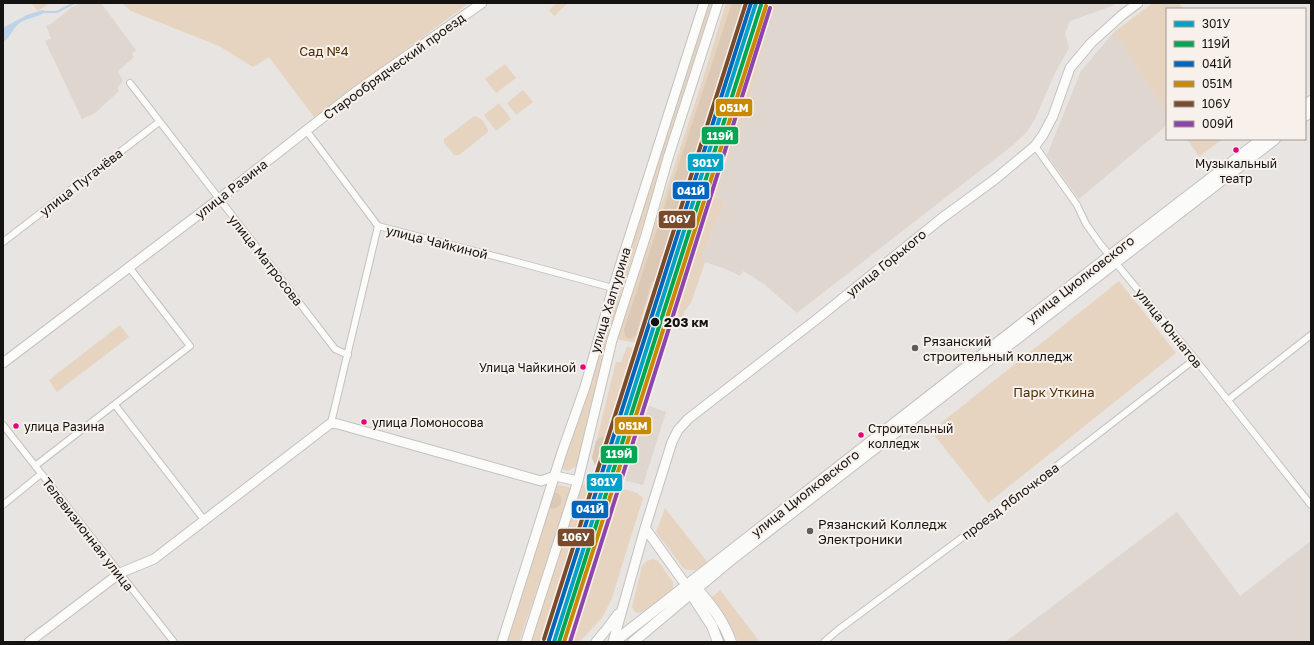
<svg xmlns="http://www.w3.org/2000/svg" width="1314" height="645" viewBox="0 0 1314 645" font-family="'Golos Text',sans-serif">
<style>
.built{fill:#ded6cf}
.green{fill:#e6d4c1}
.forest{fill:#dbc8b5}
.water{fill:#bcd3e9}
.lines{fill:none;stroke-linecap:round;stroke-linejoin:round}
.stream{stroke:#bcd3e9;stroke-width:2}
.street-casing{stroke:#c4c2bf;stroke-width:8}
.secondary-casing{stroke:#c4c2bf;stroke-width:11}
.primary-casing{stroke:#c4c2bf;stroke-width:12}
.street{stroke:#fbfbfa;stroke-width:6}
.secondary{stroke:#fbfbfa;stroke-width:9}
.primary{stroke:#fbfbfa;stroke-width:10}
.rail-1-casing{stroke:#f8f1eb;stroke-width:7}
.rail-2-casing{stroke:#f8f1eb;stroke-width:7}
.rail-3-casing{stroke:#f8f1eb;stroke-width:7}
.rail-4-casing{stroke:#f8f1eb;stroke-width:7}
.rail-5-casing{stroke:#f8f1eb;stroke-width:7}
.rail-6-casing{stroke:#f8f1eb;stroke-width:7}
.rail-1{stroke:#01a2c5;stroke-width:4}
.rail-2{stroke:#00a651;stroke-width:4}
.rail-3{stroke:#0065bd;stroke-width:4}
.rail-4{stroke:#ca8903;stroke-width:4}
.rail-5{stroke:#7a4b2a;stroke-width:4}
.rail-6{stroke:#8e44ad;stroke-width:4}
.bus-dot{fill:#e5007d;stroke:#f8f1eb;stroke-width:1.5}
.stop-dot{fill:#151311;stroke:#f8f1eb;stroke-width:1.5}
.poi-dot{fill:#5e5c5a;stroke:#f8f1eb;stroke-width:1.5}
.labels{text-anchor:middle;dominant-baseline:central;stroke-width:4;stroke-linejoin:round;paint-order:stroke}
.bus-label{font-size:12px;fill:#151311;stroke:#f8f1eb;text-anchor:start}
.park-label{font-size:13px;fill:#4d2e04;stroke:#f8f1eb}
.street-label{font-size:13px;fill:#151311;stroke:#f8f1eb}
.stop-label{font-size:13px;font-weight:bold;fill:#151311;stroke:#f8f1eb;text-anchor:start}
.poi-label{font-size:13px;fill:#151311;stroke:#f8f1eb;text-anchor:start}
.line-badge{stroke:#f8f1eb;stroke-width:1.5}
.badge-label{font-size:11px;text-anchor:middle;font-weight:bold;fill:#fff}
</style>
<rect width="100%" height="100%" fill="#e7e4e1"/>
<!-- built -->
<path class="built" d="M80,3H101L136,50L132,54L134,57L118,71L123,81L117,88L119,91L95,113L82,119L45,41L51,38L46,26L52,23L71,8Z
M779,3H1116L1112,6L1070,21L1065,34L1069,48L1055,73L1035,119L1026,133L1013,145L797,313L764,284L750,275L743,271L740,276L726,269L705,262L703,254L725,201L716,196L758,72L768,20L776,10Z
M1114,32L1167,112V125L1079,199L1047,155L1081,71Z
M649,406L666,412L643,485L619,479L640,416L645,417Z
M1177,512L1240,596L1311,541V642H1005Z"/>
<!-- green -->
<path class="green" d="M31,3H50L38,11Z
M122,3H469L314,117L269,57L253,67L219,46L131,11Z
M557,3H568L554,16L549,10Z
M708,3H714L622,290L608,340L579,465L568,471L563,469L561,466L614,294Z
M726,3H755L640,344L617,339L701,85Z
M768,3H779L777,9L768,20L758,72L716,196L725,201L703,254L705,262L691,303L684,312L683,324L676,321L679,313L674,311L704,224L723,149Z
M1153,3H1179L1183,9H1167V112L1114,32Z
M505,64L516,78L496,93L485,79Z
M523,90L533,102L516,115L507,103Z
M499,103L511,119L496,131L484,115Z
M474,116C480,116 488,126 488,132L459,155H454L444,143V139Z
M1187,139H1223L1199,156Z
M1119,281L1176,353L988,503L931,431Z
M120,325L129,337L57,392L49,380Z
M627,347L640,349L606,460L598,465H595L592,458L616,362H621Z
M600,482L549,642H530L582,485Z
M559,485L572,488L519,642H507L556,486Z
M614,486L637,493L643,498L612,598L602,618L579,642L564,641Z
M665,508L708,563C700,569 695,572 684,569L656,532Z
M653,559L658,561L673,582V588L670,593L643,612L637,613L634,611L632,607L642,566L647,561Z
M720,590L760,642H739L714,604L712,597Z"/>
<!-- forest -->
<path class="forest" d="M732,3H743L663,270L651,284L636,335L631,339L625,337L624,329Z
M603,436L606,441L601,461L598,465H595L592,458L596,441Z
M553,493H558L561,497V504L557,507L552,509L549,506Z"/>
<!-- water -->
<path class="water" d="M43,10L45,12C37,18 27,18 21,22C13,27 11,37 3,42V28L27,15Z"/>
<g class="lines">
<!-- stream -->
<path class="stream" d="M45,12H57L74,3"/>
<!-- street casing -->
<g class="street-casing">
<path id="street" d="M130,83L335,349L348,355
M306,130L378,226L517,262L613,288
M1035,146L1077,205L1086,224L1101,245L1195,359L1311,505
M3,242L159,122
M1228,400L1311,335
M115,405L205,521
M331,423L378,226
M3,425L174,642
M35,466L190,346L129,267
M3,505L41,474
M824,642L838,630L1018,496L1195,359"/>
</g>
<!-- secondary casing -->
<g class="secondary-casing">
<path id="secondary" d="M3,363L219,199L354,93L482,3
M645,528L686,585
M29,642L120,573L154,559L331,423L338,424L541,481L555,476L578,481
M502,642L562,452L585,387L613,288L704,3
M526,642L578,481L612,340L646,235L668,158L718,3
M596,642L606,630L618,614
M613,642L645,528L672,442L678,430L688,419L817,319L942,218L994,180L1035,146L1043,135L1053,116L1070,68L1091,43L1122,15L1138,3"/>
</g>
<!-- primary casing -->
<g class="primary-casing">
<path id="primary" d="M1305,106L1311,101
M1305,116L1311,111
M688,589L712,626L718,642
M697,589C711,604 724,622 731,642
M614,642L1042,308L1262,139
M633,642L732,559L1275,139"/>
</g>
<!-- street -->
<use href="#street" class="street"/>
<!-- secondary -->
<use href="#secondary" class="secondary"/>
<!-- primary -->
<use href="#primary" class="primary"/>
<!-- rail-1 casing -->
<g class="rail-1-casing">
<path id="rail-1" d="M554,642L756,3"/>
</g>
<!-- rail-2 casing -->
<g class="rail-2-casing">
<path id="rail-2" d="M559,642L761,5"/>
</g>
<!-- rail-3 casing -->
<g class="rail-3-casing">
<path id="rail-3" d="M549,640L751,3"/>
</g>
<!-- rail-4 casing -->
<g class="rail-4-casing">
<path id="rail-4" d="M564,642L766,6"/>
</g>
<!-- rail-5 casing -->
<g class="rail-5-casing">
<path id="rail-5" d="M544,639L746,3"/>
</g>
<!-- rail-6 casing -->
<g class="rail-6-casing">
<path id="rail-6" d="M570,642L770,8"/>
</g>
<!-- rail-1 -->
<use href="#rail-1" class="rail-1"/>
<!-- rail-2 -->
<use href="#rail-2" class="rail-2"/>
<!-- rail-3 -->
<use href="#rail-3" class="rail-3"/>
<!-- rail-4 -->
<use href="#rail-4" class="rail-4"/>
<!-- rail-5 -->
<use href="#rail-5" class="rail-5"/>
<!-- rail-6 -->
<use href="#rail-6" class="rail-6"/>
</g>
<!-- markers -->
<g class="bus-dot">
<circle cx="1236" cy="150" r="3.5"/>
<circle cx="583" cy="367" r="3.5"/>
<circle cx="364" cy="422" r="3.5"/>
<circle cx="16" cy="426" r="3.5"/>
<circle cx="861" cy="435" r="3.5"/>
</g>
<circle class="stop-dot" cx="655" cy="322" r="5"/>
<g class="poi-dot">
<circle cx="915" cy="348" r="4"/>
<circle cx="810" cy="531" r="4"/>
</g>
<g class="labels">
<!-- bus labels -->
<g class="bus-label">
<text x="1236" y="163" text-anchor="middle">Музыкальный<tspan x="1236" dy="15">театр</tspan></text>
<text x="576" y="367" text-anchor="end">Улица Чайкиной</text>
<text x="372" y="422">улица Ломоносова</text>
<text x="24" y="426">улица Разина</text>
<text x="868" y="428">Строительный<tspan x="868" dy="15">колледж</tspan></text>
</g>
<!-- park labels -->
<g class="park-label">
<text x="324" y="51">Сад №4</text>
<text x="1054" y="392">Парк Уткина</text>
</g>
<!-- street labels -->
<g class="street-label">
<text transform="translate(394 66) rotate(-36)">Старообрядческий проезд</text>
<text transform="translate(81 182) rotate(-38)">улица Пугачёва</text>
<text transform="translate(231 189) rotate(-38)">улица Разина</text>
<text transform="translate(437 242) rotate(14)">улица Чайкиной</text>
<text transform="translate(266 260) rotate(52)">улица Матросова</text>
<text transform="translate(886 263) rotate(-39)">улица Горького</text>
<text transform="translate(1080 279) rotate(-38)">улица Циолковского</text>
<text transform="translate(610 300) rotate(-73)">улица Халтурина</text>
<text transform="translate(1169 328) rotate(51)">улица Юннатов</text>
<text transform="translate(805 493) rotate(-38)">улица Циолковского</text>
<text transform="translate(1010 501) rotate(-37)">проезд Яблочкова</text>
<text transform="translate(88 534) rotate(52)">Телевизионная улица</text>
</g>
<!-- stop labels -->
<g class="stop-label">
<text x="664" y="322">203 км</text>
</g>
<!-- poi labels -->
<g class="poi-label">
<text x="923" y="341">Рязанский<tspan x="923" dy="15">строительный колледж</tspan></text>
<text x="818" y="524">Рязанский Колледж<tspan x="818" dy="15">Электроники</tspan></text>
</g>
</g>
<g class="line-badge">
<rect x="715" y="98" width="38" height="19" rx="4" fill="#ca8903"/>
<rect x="701" y="126" width="38" height="19" rx="4" fill="#00a651"/>
<rect x="687" y="153" width="37" height="19" rx="4" fill="#01a2c5"/>
<rect x="672" y="181" width="38" height="19" rx="4" fill="#0065bd"/>
<rect x="658" y="210" width="38" height="19" rx="4" fill="#7a4b2a"/>
<rect x="614" y="416" width="38" height="19" rx="4" fill="#ca8903"/>
<rect x="600" y="445" width="38" height="19" rx="4" fill="#00a651"/>
<rect x="586" y="473" width="37" height="19" rx="4" fill="#01a2c5"/>
<rect x="571" y="500" width="38" height="19" rx="4" fill="#0065bd"/>
<rect x="557" y="528" width="38" height="19" rx="4" fill="#7a4b2a"/>
</g>
<g class="badge-label">
<text x="734" y="112">051М</text>
<text x="720" y="140">119Й</text>
<text x="706" y="167">301У</text>
<text x="691" y="195">041Й</text>
<text x="677" y="223">106У</text>
<text x="633" y="430">051М</text>
<text x="619" y="458">119Й</text>
<text x="604" y="486">301У</text>
<text x="590" y="513">041Й</text>
<text x="576" y="541">106У</text>
</g>
<!-- border -->
<rect width="1314" height="645" fill="none" stroke="#151311" stroke-width="8"/>
<!-- legend -->
<rect x="1166" y="8" width="140" height="132" fill="#f8f1eb" stroke="#9d9894"/>
<rect x="1174" y="21" width="20" height="6" fill="#01a2c5" stroke="#9d9894"/>
<text x="1202" y="28" font-size="12" fill="#151311">301У</text>
<rect x="1174" y="41" width="20" height="6" fill="#00a651" stroke="#9d9894"/>
<text x="1202" y="48" font-size="12" fill="#151311">119Й</text>
<rect x="1174" y="61" width="20" height="6" fill="#0065bd" stroke="#9d9894"/>
<text x="1202" y="68" font-size="12" fill="#151311">041Й</text>
<rect x="1174" y="81" width="20" height="6" fill="#ca8903" stroke="#9d9894"/>
<text x="1202" y="88" font-size="12" fill="#151311">051М</text>
<rect x="1174" y="101" width="20" height="6" fill="#7a4b2a" stroke="#9d9894"/>
<text x="1202" y="108" font-size="12" fill="#151311">106У</text>
<rect x="1174" y="121" width="20" height="6" fill="#8e44ad" stroke="#9d9894"/>
<text x="1202" y="128" font-size="12" fill="#151311">009Й</text>
</svg>
